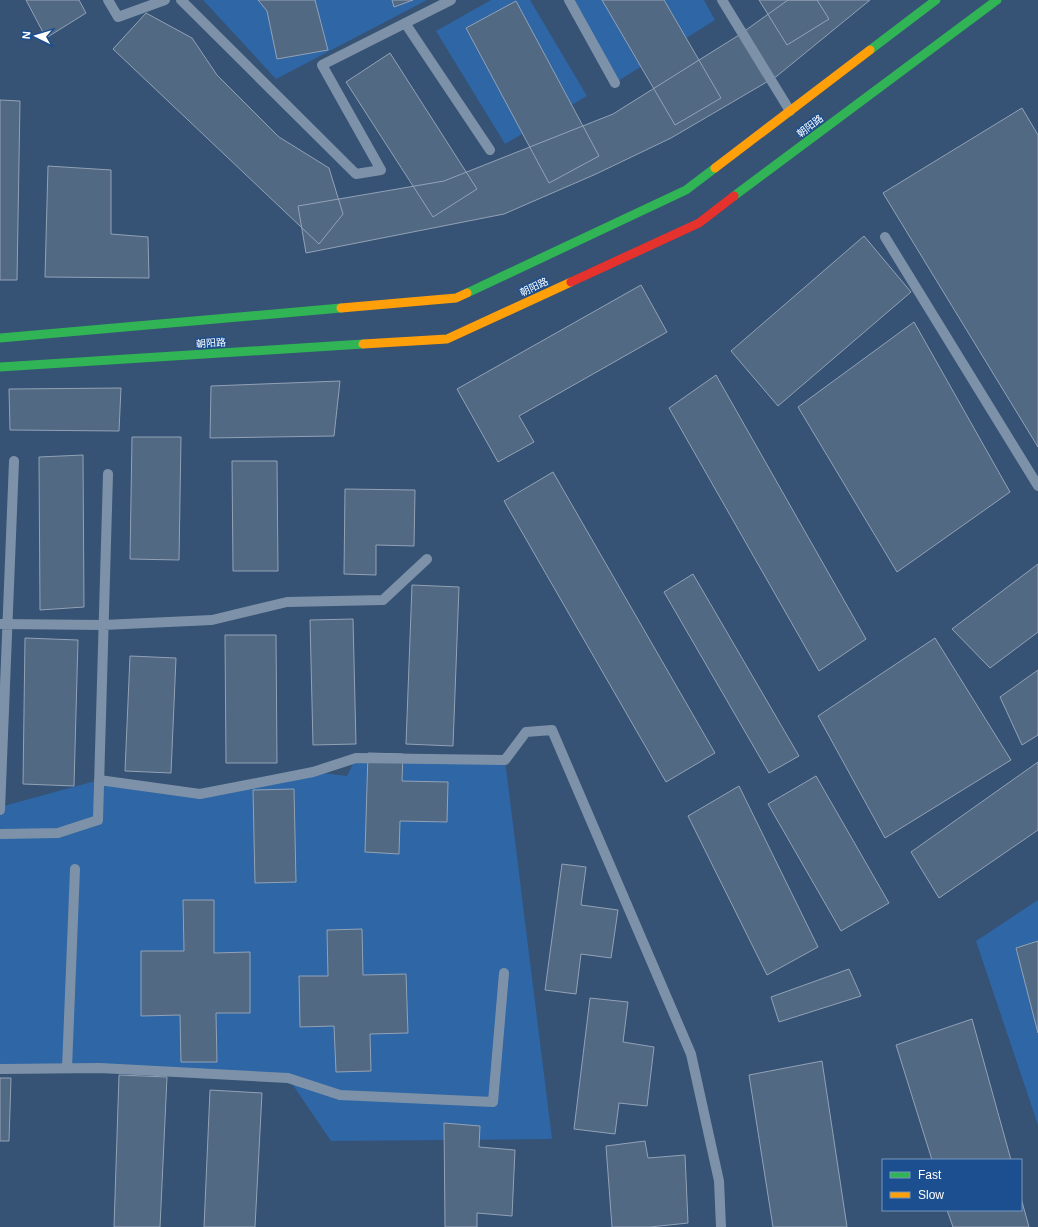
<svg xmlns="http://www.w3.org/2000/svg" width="1038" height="1227" viewBox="0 0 1038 1227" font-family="Arial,'Noto Sans SC',sans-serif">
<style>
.green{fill:#2f66a5}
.building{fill:#526984;stroke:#92a2b6}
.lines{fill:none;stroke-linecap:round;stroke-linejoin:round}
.lane{stroke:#7d92a8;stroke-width:10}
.fast{stroke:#30b455;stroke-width:9}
.slow{stroke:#ff9f0a;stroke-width:9}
.jam{stroke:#e5322d;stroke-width:9}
.labels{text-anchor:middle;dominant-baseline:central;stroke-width:3;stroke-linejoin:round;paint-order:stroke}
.street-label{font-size:10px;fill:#fff;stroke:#1b4f8f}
</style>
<rect width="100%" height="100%" fill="#365274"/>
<!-- green -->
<path class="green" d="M203,0H427L276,79Z
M491,0H530L587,96L505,144L436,31Z
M569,0H704L715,20L615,83Z
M356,758L505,760L552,1139L331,1141L288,1078L0,1069V807L99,780L200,794L306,771L347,776Z
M1038,900V1125L976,941Z"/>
<!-- building -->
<path class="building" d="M26,0H79L86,13L46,38Z
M258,0H315L328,50L277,59L267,11Z
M392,0H413L394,7Z
M602,0H664L721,98L675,125Z
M759,0H817L829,19L787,45Z
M788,0H870L777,76L671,138L596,174L504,214L306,253L298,206L444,181L613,114L739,35Z
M516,1L599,156L549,183L466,28Z
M146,13L192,38L217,75L279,137L329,168L343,214L319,244L113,49Z
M390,53L477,189L433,217L346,82Z
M0,100L20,101L17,280H0Z
M1022,108L1038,135V447L883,193Z
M48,166L111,170V234L148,237L149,278L45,277Z
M864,236L911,292L778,406L731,351Z
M641,285L667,332L519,416L534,442L498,462L457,389Z
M914,322L1010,492L897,572L798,407Z
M716,375L866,639L819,671L669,408Z
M340,381L334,436L210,438L211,386Z
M121,388L119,431L10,430L9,389Z
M132,437H181L179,560L130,559Z
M83,455L84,607L40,610L39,457Z
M232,461H277L278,571H233Z
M553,472L715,753L666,782L504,501Z
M345,489L415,490L414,546L376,545V575L344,574Z
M1038,564V632L990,668L952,629Z
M693,574L799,756L769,773L664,592Z
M412,585L459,587L453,746L406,744Z
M353,619L356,744L313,745L310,620Z
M225,635H276L277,763H226Z
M25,638L78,640L74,786L23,784Z
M935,638L1011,760L885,838L818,716Z
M130,656L176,658L171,773L125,771Z
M1038,670V735L1022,745L1000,697Z
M368,753L403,754L402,781L448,782L447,822L400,821L399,854L365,852Z
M1038,762V830L939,898L911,852Z
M816,776L889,903L841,931L768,804Z
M739,786L818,947L767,975L688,816Z
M294,789L296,882L255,883L253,790Z
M562,864L586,867L581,905L618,910L611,958L581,954L576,994L545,990Z
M183,900H214V953L250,952V1013H216L217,1062H181L180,1015L141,1016V951H184Z
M362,929L363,975L406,974L408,1033L370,1034L371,1071L336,1072L334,1026L300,1027L299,976H328L327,930Z
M1038,941V1033L1016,948Z
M849,969L861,996L779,1022L771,997Z
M590,998L628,1002L623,1042L654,1047L647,1106L619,1103L615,1134L574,1129Z
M972,1019L1011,1160H932L896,1045Z
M822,1061L847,1227H773L749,1075Z
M119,1075L167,1077L160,1227H114Z
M0,1078H11L9,1141H0Z
M210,1090L262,1093L255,1227H204Z
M444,1123L480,1126L479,1147L515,1150L512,1216L477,1213V1227H445Z
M645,1141L648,1158L685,1155L688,1223L650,1227H612L606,1146Z
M1021,1198L1029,1227H953L947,1210H1021Z"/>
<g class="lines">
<!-- lane -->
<path class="lane" d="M108,0L118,17L165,0
M181,0L356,174L381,170L322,65L451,0
M569,0L615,83
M722,0L790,111
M405,23L490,150
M885,237L1038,486
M0,624L103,625L212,620L287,602L383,600L427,559
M99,780L200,794L313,772L356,758L505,760L526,732L552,730L691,1054L719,1181L721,1227
M0,810L14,461
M0,834L58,833L98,820L108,474
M67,1068L75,869
M0,1069L100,1068L288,1078L340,1095L493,1102L504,973"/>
<!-- fast -->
<path class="fast" d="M870,50L936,0
M734,196L997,0
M467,293L686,190L715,168
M0,338L341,308
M0,367L363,344"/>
<!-- slow -->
<path class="slow" d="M715,168L870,50
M341,308L456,298L467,293
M363,344L447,339L571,282"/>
<!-- jam -->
<path class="jam" d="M571,282L699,223L734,196"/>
</g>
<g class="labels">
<!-- street labels -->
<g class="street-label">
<text transform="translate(810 126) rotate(-37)">朝阳路</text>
<text transform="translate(534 287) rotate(-25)">朝阳路</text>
<text transform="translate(211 343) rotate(-4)">朝阳路</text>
</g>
</g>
<!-- legend -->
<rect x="882" y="1159" width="140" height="52" fill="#1b4f8f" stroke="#7695bc"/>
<rect x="890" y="1172" width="20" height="6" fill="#30b455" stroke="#7695bc"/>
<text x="918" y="1179" font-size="12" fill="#ffffff">Fast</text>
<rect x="890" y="1192" width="20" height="6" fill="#ff9f0a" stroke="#7695bc"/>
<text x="918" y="1199" font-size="12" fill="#ffffff">Slow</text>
<!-- north arrow -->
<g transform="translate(36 36) rotate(275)" stroke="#1b4f8f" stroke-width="3" paint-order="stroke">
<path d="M0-3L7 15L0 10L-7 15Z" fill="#ffffff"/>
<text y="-6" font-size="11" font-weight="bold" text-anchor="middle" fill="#ffffff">N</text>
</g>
</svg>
